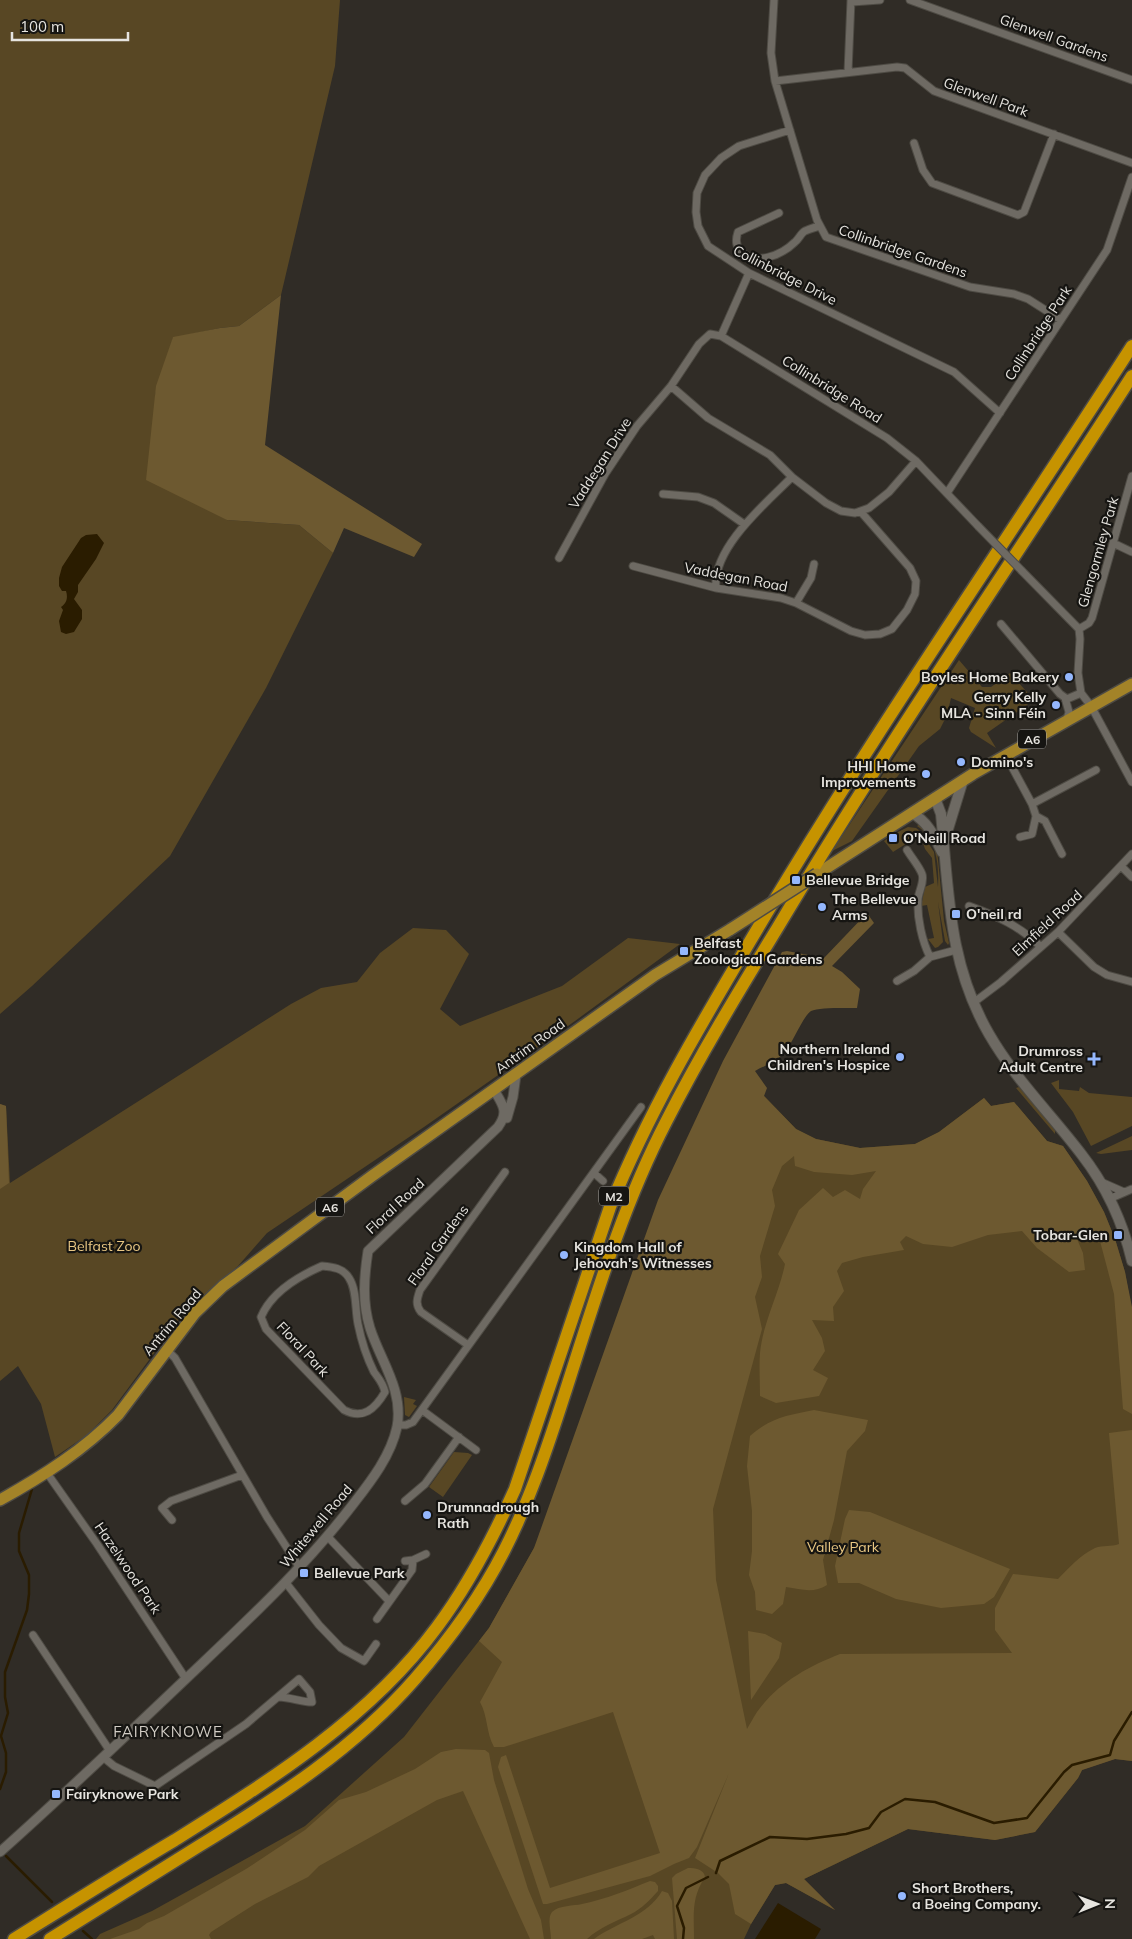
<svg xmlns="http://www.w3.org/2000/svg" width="1132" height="1939" viewBox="0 0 1132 1939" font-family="Mulish,sans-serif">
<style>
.green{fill:#584724}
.forest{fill:#6d5930}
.water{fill:#2a1c00}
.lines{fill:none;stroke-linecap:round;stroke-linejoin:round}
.stream{stroke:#2a1c00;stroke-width:2.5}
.minor-casing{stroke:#4e4b44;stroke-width:9}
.tertiary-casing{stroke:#4e4b44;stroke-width:11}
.secondary-casing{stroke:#4e4b44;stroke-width:12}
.primary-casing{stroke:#4e4b44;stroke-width:14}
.motorway-casing{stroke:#4e4b44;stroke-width:15}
.minor{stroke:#6e6a63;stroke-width:7}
.tertiary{stroke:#6e6a63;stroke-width:9}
.secondary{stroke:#6e6a63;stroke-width:10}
.primary{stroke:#a38328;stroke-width:11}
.motorway{stroke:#c69300;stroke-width:12}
.minor-bridge-casing{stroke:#4e4b44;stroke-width:9;stroke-linecap:butt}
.primary-bridge-casing{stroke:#4e4b44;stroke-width:14;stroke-linecap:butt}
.minor-bridge{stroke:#6e6a63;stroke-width:7}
.primary-bridge{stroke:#a38328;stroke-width:11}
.poi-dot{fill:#94b7fd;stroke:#161512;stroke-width:2}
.labels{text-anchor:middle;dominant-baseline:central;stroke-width:4.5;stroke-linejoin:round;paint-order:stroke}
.shield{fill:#161512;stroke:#a8a6a2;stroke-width:1}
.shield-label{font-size:12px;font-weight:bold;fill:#e6e4df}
.street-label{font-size:14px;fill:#e6e4df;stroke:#161512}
.poi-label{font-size:14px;font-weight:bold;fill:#e6e4df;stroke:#161512;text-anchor:start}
.park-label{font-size:14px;fill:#eac884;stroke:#161512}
.neighbourhood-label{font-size:15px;letter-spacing:1px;fill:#d1ccc4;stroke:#161512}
</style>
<rect width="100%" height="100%" fill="#302c26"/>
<!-- green -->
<path class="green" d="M0,0H340L335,66L281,295L239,326L220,328L173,338L155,395L227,520L299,525L333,553L266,688L170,856L32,986L0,1014Z
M959,660L982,687H991L1010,673L1034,700L987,733L996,748L971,732L969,728L975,708L951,698L947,715L940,729L919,746L852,841L832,851Z
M921,823L937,849L944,921L949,943L948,945L945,941L938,902L943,942L938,947L935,948L928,939L934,938L927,905L921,906L925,887L934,883L932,858L925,849L921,837L923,835L934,852L938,887C939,865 937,839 917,826Z
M908,827L916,828L923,833L893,852L884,841L890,837L892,840L896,837L894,834Z
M413,928L446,930L469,954L440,1009L460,1026L562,986L628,938L680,944L575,1021L424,1127L267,1233L238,1266L183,1314L112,1410L87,1435L55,1457L41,1404L18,1366L0,1381V1104L6,1106L10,1183L291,1004L321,988L357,982L380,953Z
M1059,1080V1089L1079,1091L1080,1087L1089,1093L1132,1097V1126L1091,1146L1073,1112L1051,1083Z
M1019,1087L1055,1130V1134L1016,1088Z
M764,1096L796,1129L816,1139L860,1148L915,1144L939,1132L984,1098L991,1106L1014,1102L1047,1141L1063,1146L1087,1181L1104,1212L1115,1239L1125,1272L1132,1313V1761L1115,1759L1082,1770L1078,1778L1035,1832L995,1840L908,1829L804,1879L835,1910L786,1883L775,1885L751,1924L744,1939H96L100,1934L152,1911L305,1826L404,1737L489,1628L534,1548Z
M1132,1136V1150L1101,1154L1096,1153Z
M404,1397L416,1400L413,1404L417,1406L409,1417L405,1415Z
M454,1452L468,1453L472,1455L443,1497L429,1487Z"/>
<!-- forest -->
<path class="forest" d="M281,295L265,445L422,544L414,557L344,528L333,553L299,525L227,520L146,480L156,386L173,337L220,328L239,326Z
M867,913L874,923L832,966L842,972L860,989L857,1008C847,1008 819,1007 811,1011C803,1016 793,1043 784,1053C777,1061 764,1066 755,1071L767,1088L764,1096L796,1129L816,1139L860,1148L915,1144L939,1132L984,1098L991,1106L1014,1102L1047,1141L1063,1146L1087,1181L1104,1212L1115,1239L1125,1272L1132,1307V1414L1123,1409L1114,1294L1100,1241L1089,1232L1081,1231L1077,1239L1083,1253L1085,1270L1069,1272L1037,1248L1022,1231L988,1235L952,1247L923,1244L906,1236L900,1242L904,1250L863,1257L842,1263L837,1271L844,1291L833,1307L834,1321L812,1320L822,1338L825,1351L813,1370L828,1378L819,1396L776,1403L760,1396C760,1382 759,1367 760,1353C763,1322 779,1294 785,1264L778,1254L799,1210L823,1188L833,1197L845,1190L860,1199L863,1189L876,1171L852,1175L814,1172L795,1166L794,1156L782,1166L772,1190L775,1206L760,1256L762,1277L755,1297L762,1329L713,1509L716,1580L747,1729C750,1724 753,1718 757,1712C778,1683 807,1667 840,1654L1012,1653L995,1630V1608L1013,1574L1058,1579C1069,1568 1080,1555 1095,1548C1103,1545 1111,1547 1119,1544L1109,1433L1132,1430V1761L1115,1759L1082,1770L1078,1778L1035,1832L995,1840L908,1829L804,1879L835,1910L786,1883L775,1885L751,1924L735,1914L729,1884L718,1873L695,1858L729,1773L697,1847L689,1858L674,1864L650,1876L547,1904H543L498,1767L501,1757L506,1755L550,1888L660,1853L613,1712L504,1747H494C486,1733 488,1716 480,1702L502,1662L479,1641L489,1628L534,1548L658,1200L723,1061L782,952L787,951L824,958Z
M0,1104L6,1106L9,1183L0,1189Z
M814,1410L868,1420L865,1431L847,1451L834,1520L823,1560L827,1585C813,1594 801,1589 786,1587L783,1604L772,1614L756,1610L755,1592L749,1575L752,1551V1511L747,1466L750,1436C770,1418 788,1415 814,1410Z
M849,1510L870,1512L1010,1569L994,1597L984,1604L941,1608L896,1599L859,1583H838L835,1566L845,1519Z
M748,1631L765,1634L782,1643L779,1658L751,1700Z
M456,1749L485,1750L489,1753L494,1780L528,1889L541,1920L544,1939H530L463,1791L437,1800L319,1866L308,1877L255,1904L211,1932L209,1935L211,1939H110L139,1929L147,1923L164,1916L246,1869L305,1830L339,1800L366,1792L415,1769L441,1752Z
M688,1868C695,1868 704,1869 705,1877C691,1898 694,1915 694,1939H677L672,1878L676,1874Z
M650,1881L655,1882L658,1886V1891C650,1900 641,1909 631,1914C615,1922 600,1927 587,1939H551C551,1931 547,1918 552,1912C559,1905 574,1906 582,1904C606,1899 628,1890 650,1881Z
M662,1891L668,1893L672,1901L674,1939H655L653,1935L642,1939H594C616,1923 648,1916 662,1891Z"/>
<!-- water -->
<path class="water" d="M97,534L104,543L96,559L78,585V592L74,599L82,610V619L74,632L66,634L61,632L59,621L63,610L61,607C67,603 68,597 66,591H62L59,586V578L62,567L81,538L86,535Z
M778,1903L821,1929L815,1939H755Z"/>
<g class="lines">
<!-- stream -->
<path class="stream" d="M0,1789L6,1772V1753L1,1736L8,1713L5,1697V1672L27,1610L29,1594V1575L19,1551V1533L32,1489
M6,1856L52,1902
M716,1873L720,1861L770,1837L807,1839L846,1834L869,1828L881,1812L905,1799L935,1802L994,1823L1027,1818L1064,1772L1072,1765L1110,1755L1114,1741L1132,1712
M83,1931L92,1939
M683,1939L684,1928L677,1906L686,1888L708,1877"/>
<!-- minor casing -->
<g class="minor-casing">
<path id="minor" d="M774,0L771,53L775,81L817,220L826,237L970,287L1014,294L1028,299L1061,320
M910,0L1132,80
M852,2L880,0
M848,72L851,0
M775,81L897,67L905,68L934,91L1132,163
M790,130L739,146L721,158L705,175L697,193L696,212L698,226L708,246L749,273L954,372L1000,413
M914,143L923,170L932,183L1018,215L1024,212L1054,134
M779,213L738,232C736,238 735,245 740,250C754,267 782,255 795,242C799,239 801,233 805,231C810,229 815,227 820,226
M721,336L749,273
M671,386L708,418L770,455L792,477L826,503L841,511L855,513L869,508L889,492L916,461
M947,493L1107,250L1132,177
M663,494L698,497L714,503L744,524
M1113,543L1132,552
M559,558L605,474L637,426L671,386L699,344L710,334L721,336L887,438L916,461L978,526
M633,566L716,588L781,598L796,603L851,631L865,635L880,634L892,629L907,610L915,594L916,581L910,568L861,512
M1022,571L1079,629L1080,639L1078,673L1081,693L1091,706L1132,782
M716,588C712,548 766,503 792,477
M796,603L811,578L814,564
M1001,624L1060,694L1067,699L1081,693
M1079,629L1089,623L1092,618L1132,476
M1065,698L1069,712L1067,719
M1005,754L1032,804L1036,816L1032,834L1020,837
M1032,804L1096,770
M1036,816L1045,821L1062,854
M907,850C911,857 919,866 922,874C925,882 918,892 918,900C917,918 922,941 930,957
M1121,866L1132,877
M969,906C997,916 1020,926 1041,947
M1058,932L1094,967L1107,975L1132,982
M897,981L914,971L930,957L956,950
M973,1003L1001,982L1058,932L1132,854
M594,1173L603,1181
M1099,1181L1124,1192
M1109,1199L1132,1189
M322,1266C333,1267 343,1268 349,1278C357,1290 355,1310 358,1324C361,1339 367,1358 374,1372C379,1379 383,1383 385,1392C375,1409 363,1420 344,1410L266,1329L261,1317C271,1293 299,1276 322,1266Z
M468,1345L421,1312C415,1304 417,1299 420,1290L505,1172
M166,1349L175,1358L267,1517L300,1568
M422,1410L476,1450
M397,1425H406L413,1422L641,1107
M47,1473L97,1544L186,1679
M405,1501L425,1484L459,1437
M172,1520L162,1508L171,1501L242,1475
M328,1537L389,1601
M405,1561L413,1560L426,1554
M286,1583L319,1625L341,1648L364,1661L376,1644
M377,1619L412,1570L413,1560
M33,1635L110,1751
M103,1757L114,1766L155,1786L246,1724L299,1679L310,1692L312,1702C307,1703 288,1697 279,1697"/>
</g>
<!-- tertiary casing -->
<g class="tertiary-casing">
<path id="tertiary" d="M507,1118L513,1097L516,1075
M0,1852C65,1794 128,1734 192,1673C249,1619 306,1566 354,1503C372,1480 391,1455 397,1427C404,1390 380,1360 370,1328C362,1302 364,1277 368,1251L498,1127C509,1112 503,1105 494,1090"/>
</g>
<!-- secondary casing -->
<g class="secondary-casing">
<path id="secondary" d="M935,798L941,814C949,893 948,963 989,1034C1015,1079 1051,1114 1082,1155C1106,1186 1123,1223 1132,1261
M912,813C928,822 934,836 942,852
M944,842L963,780"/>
</g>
<!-- primary casing -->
<g class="primary-casing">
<path id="primary" d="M817,874L973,774L1132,684
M0,1500C43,1476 84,1450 118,1415L195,1313L223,1286L372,1176L655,975L731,929"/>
</g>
<!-- motorway casing -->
<g class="motorway-casing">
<path id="motorway" d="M14,1939C67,1906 121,1872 175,1840C269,1781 370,1718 437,1627C469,1584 493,1538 515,1489L610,1207C648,1114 698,1029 749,943C869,739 1004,545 1132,346
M50,1939C99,1908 149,1877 199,1846C277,1798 354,1749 415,1679C449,1640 480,1598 504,1551C529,1502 547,1449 564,1396C594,1303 621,1209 666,1122C700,1055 739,991 778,927C890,739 1014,560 1132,376"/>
</g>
<!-- minor -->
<use href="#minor" class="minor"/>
<!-- tertiary -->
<use href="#tertiary" class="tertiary"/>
<!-- secondary -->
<use href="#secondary" class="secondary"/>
<!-- primary -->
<use href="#primary" class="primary"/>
<!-- motorway -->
<use href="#motorway" class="motorway"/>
<!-- minor-bridge casing -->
<g class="minor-bridge-casing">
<path id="minor-bridge" d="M978,526L1022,571"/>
</g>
<!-- primary-bridge casing -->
<g class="primary-bridge-casing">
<path id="primary-bridge" d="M731,929L817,874"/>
</g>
<!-- minor-bridge -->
<use href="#minor-bridge" class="minor-bridge"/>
<!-- primary-bridge -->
<use href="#primary-bridge" class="primary-bridge"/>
</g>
<!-- markers -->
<g class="poi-dot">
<circle cx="1069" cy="677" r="5"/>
<circle cx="1056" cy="705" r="5"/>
<circle cx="961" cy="762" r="5"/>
<circle cx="926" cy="774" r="5"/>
<rect x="888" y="833" width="10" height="10" rx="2.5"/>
<rect x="791" y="875" width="10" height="10" rx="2.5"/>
<circle cx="822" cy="907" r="5"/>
<rect x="951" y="909" width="10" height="10" rx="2.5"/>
<rect x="679" y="946" width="10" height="10" rx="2.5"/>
<circle cx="900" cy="1057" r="5"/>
<path d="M1091.5 1051.5h5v5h5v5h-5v5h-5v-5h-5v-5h5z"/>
<rect x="1113" y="1230" width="10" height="10" rx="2.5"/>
<circle cx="564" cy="1255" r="5"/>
<circle cx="427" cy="1515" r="5"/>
<rect x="299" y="1568" width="10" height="10" rx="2.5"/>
<rect x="51" y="1789" width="10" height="10" rx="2.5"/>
<circle cx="902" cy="1896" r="5"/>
</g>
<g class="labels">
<!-- shield labels -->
<g class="shield">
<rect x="1018" y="729.5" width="28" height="19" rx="4"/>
<rect x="599" y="1186.5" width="30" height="19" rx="4"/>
<rect x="316" y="1197.5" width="28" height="19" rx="4"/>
</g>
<g class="shield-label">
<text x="1032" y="739">A6</text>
<text x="614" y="1196">M2</text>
<text x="330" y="1207">A6</text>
</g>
<!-- street labels -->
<g class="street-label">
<text transform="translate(1054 38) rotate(20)">Glenwell Gardens</text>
<text transform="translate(986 97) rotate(20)">Glenwell Park</text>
<text transform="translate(903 251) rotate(19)">Collinbridge Gardens</text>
<text transform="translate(785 275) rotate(27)">Collinbridge Drive</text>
<text transform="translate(1038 333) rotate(-57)">Collinbridge Park</text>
<text transform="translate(832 389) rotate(32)">Collinbridge Road</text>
<text transform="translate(600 463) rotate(-58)">Vaddegan Drive</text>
<text transform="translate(1098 552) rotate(-74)">Glengormley Park</text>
<text transform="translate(736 577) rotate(11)">Vaddegan Road</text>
<text transform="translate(1047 923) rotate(-43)">Elmfield Road</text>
<text transform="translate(530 1046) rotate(-36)">Antrim Road</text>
<text transform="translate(395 1206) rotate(-43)">Floral Road</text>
<text transform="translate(438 1245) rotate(-55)">Floral Gardens</text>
<text transform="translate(172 1322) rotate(-50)">Antrim Road</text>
<text transform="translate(303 1349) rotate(47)">Floral Park</text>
<text transform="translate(316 1526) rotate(-50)">Whitewell Road</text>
<text transform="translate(128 1568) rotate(56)">Hazelwood Park</text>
</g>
<!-- poi labels -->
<g class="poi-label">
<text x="1059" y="677" text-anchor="end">Boyles Home Bakery</text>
<text x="1046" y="697" text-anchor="end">Gerry Kelly<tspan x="1046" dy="16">MLA - Sinn Féin</tspan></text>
<text x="971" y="762">Domino's</text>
<text x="916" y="766" text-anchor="end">HHI Home<tspan x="916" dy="16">Improvements</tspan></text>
<text x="903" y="838">O'Neill Road</text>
<text x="806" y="880">Bellevue Bridge</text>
<text x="832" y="899">The Bellevue<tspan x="832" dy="16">Arms</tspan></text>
<text x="966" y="914">O'neil rd</text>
<text x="694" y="943">Belfast<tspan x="694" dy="16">Zoological Gardens</tspan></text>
<text x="890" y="1049" text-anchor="end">Northern Ireland<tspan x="890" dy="16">Children's Hospice</tspan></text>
<text x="1083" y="1051" text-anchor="end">Drumross<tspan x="1083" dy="16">Adult Centre</tspan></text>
<text x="1108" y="1235" text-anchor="end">Tobar-Glen</text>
<text x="574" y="1247">Kingdom Hall of<tspan x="574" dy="16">Jehovah's Witnesses</tspan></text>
<text x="437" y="1507">Drumnadrough<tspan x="437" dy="16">Rath</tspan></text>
<text x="314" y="1573">Bellevue Park</text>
<text x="66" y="1794">Fairyknowe Park</text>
<text x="912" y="1888">Short Brothers,<tspan x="912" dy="16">a Boeing Company.</tspan></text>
</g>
<!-- park labels -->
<g class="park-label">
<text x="104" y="1246">Belfast Zoo</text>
<text x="843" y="1547">Valley Park</text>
</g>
<!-- neighbourhood labels -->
<g class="neighbourhood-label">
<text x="168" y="1731">FAIRYKNOWE</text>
</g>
</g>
<!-- north arrow -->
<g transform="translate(1097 1904) rotate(89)" stroke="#161512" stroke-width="4" paint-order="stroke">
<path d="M0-4L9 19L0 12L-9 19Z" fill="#e6e4df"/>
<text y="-8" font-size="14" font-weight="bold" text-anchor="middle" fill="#e6e4df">N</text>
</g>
<!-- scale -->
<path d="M12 32v8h116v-8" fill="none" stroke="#e6e4df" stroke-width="2.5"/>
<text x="20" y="32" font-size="15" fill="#e6e4df" stroke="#161512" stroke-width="4" paint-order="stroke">100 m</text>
</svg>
